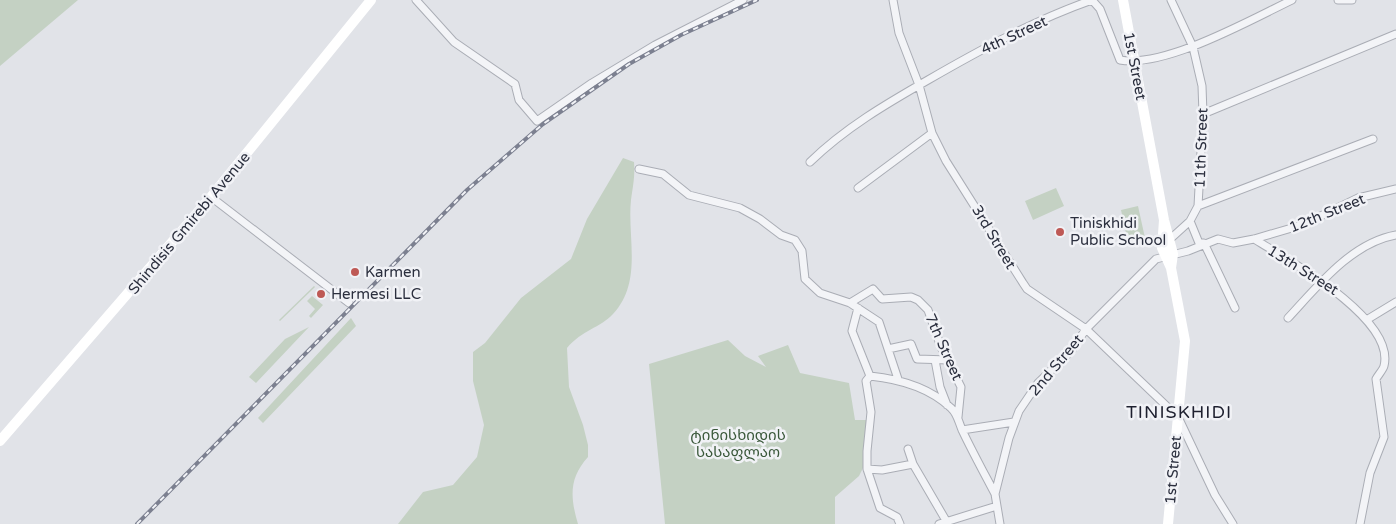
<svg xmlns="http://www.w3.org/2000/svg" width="1396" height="524" viewBox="0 0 1396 524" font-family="'Varela Round','Noto Sans Georgian',sans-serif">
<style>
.green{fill:#c4d1c3}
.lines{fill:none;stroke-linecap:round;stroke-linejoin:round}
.minor-casing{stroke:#aaadb5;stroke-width:9}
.minor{stroke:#f3f4f7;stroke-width:7}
.secondary{stroke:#fff;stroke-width:10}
.rail-casing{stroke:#7c8090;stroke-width:4}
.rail{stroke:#f1f2f6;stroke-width:2;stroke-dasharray:5.5;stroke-linecap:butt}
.poi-dot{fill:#be5955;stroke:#f1f2f6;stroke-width:2}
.labels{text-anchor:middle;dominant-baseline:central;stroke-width:5;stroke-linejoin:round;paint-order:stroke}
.street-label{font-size:15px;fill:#2b2f3e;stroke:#f1f2f6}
.poi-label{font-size:15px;fill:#2b2f3e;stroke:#f1f2f6;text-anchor:start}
.park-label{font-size:15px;fill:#3a583a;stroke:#f1f2f6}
.quarter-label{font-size:18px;letter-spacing:1px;fill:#1e202f;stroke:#f1f2f6}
</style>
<rect width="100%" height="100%" fill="#e1e3e8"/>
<!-- green -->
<path class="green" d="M0,0H78L0,66Z
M623,158L634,162C635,178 633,185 631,200C627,237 643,282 613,314C600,328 582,330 567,348L569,387L583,425L588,445V457C569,478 570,497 578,524H398L423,492L453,485L477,457L484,425L473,381V352L485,343L521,298L571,259L587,219Z
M1056,188L1064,206L1033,220L1025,201Z
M1138,206L1145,238L1128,242L1121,210Z
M314,286L315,287L280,321L279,320Z
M312,296L323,305L311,318L309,316L315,309L307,301Z
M351,318L356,326L263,423L258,418Z
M309,327L256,383L249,377L285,339Z
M728,340L745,356L766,367L758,356L788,345L800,373L849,383L855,420H871L867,469L863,468L859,476L835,497V524H665L649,364Z"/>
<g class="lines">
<!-- minor casing -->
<g class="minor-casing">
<path id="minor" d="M416,0L454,42L515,84L519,100L537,121L592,83L655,45L743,0
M893,0L899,33L919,85L932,133L946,161L1023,283L1027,289L1086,329L1178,417L1215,495L1233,524
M1338,0H1352
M1203,114L1396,34
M810,162C845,128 886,104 928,80C980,50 1035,20 1092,0L1100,9L1120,60C1165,68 1250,20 1292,0
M639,169L663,174L689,195L740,208L760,219L781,235L795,240L802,251L805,279L820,293L850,303L879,322L898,379
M858,188L932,133
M211,197L349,303
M1198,206L1373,139
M1190,221L1199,243H1204L1235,308
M1254,239C1285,258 1396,318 1384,366C1383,370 1378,375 1376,379L1384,437L1370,473L1360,524
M1168,241L1190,221L1198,206L1203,114L1202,86L1193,47L1171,0
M850,303L873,289L882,299L911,297L918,300L928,310L941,347L961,387L958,417
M858,308L852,331L870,376L866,381L871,412L867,451V469L880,508L897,517L900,524
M1288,318C1317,287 1351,243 1396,235
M1368,319L1396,302
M888,349L911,344L917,359L949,360
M935,360L940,387L947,405
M870,376C899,379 929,387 951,408C958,414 959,424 963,432C973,453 984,473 995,494
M962,430L1014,422
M908,449L913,464L948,524
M867,469L882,470L913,464
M939,524L997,506
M1000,524L995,494L1009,438L1019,411L1038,383L1071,351L1086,329L1156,259L1188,251L1218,239L1233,243L1254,239L1302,225L1358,198L1396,189"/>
</g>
<!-- minor -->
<use href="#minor" class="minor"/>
<!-- secondary -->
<path class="secondary" d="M1123,0L1164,220L1173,254L1171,268
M1164,220L1162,248L1171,268L1185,341L1168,524
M0,441L211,197L371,0"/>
<!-- rail casing -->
<g class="rail-casing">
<path id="rail" d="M137,524L467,190L543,124L629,64L681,35L757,0"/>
</g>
<!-- rail -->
<use href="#rail" class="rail"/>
</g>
<!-- markers -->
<g class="poi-dot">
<circle cx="1060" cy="232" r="5"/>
<circle cx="355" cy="272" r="5"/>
<circle cx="321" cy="294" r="5"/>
</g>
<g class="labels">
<!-- street labels -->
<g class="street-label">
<text transform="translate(1014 35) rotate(-25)">4th Street</text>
<text transform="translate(1135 66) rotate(79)">1st Street</text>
<text transform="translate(1201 148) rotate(-88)">11th Street</text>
<text transform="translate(1327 213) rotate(-22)">12th Street</text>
<text transform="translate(189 223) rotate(-50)">Shindisis Gmirebi Avenue</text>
<text transform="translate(994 237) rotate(59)">3rd Street</text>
<text transform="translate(1303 270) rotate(32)">13th Street</text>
<text transform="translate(944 347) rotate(66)">7th Street</text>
<text transform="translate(1056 365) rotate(-50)">2nd Street</text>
<text transform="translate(1173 470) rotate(-85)">1st Street</text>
</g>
<!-- poi labels -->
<g class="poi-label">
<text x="1070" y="223">Tiniskhidi<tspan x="1070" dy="17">Public School</tspan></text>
<text x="365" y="272">Karmen</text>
<text x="331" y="294">Hermesi LLC</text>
</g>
<!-- park labels -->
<g class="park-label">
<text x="738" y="435">ტინისხიდის<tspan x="738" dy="17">სასაფლაო</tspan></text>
</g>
<!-- quarter labels -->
<g class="quarter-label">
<text x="1179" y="412">TINISKHIDI</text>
</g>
</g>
</svg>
